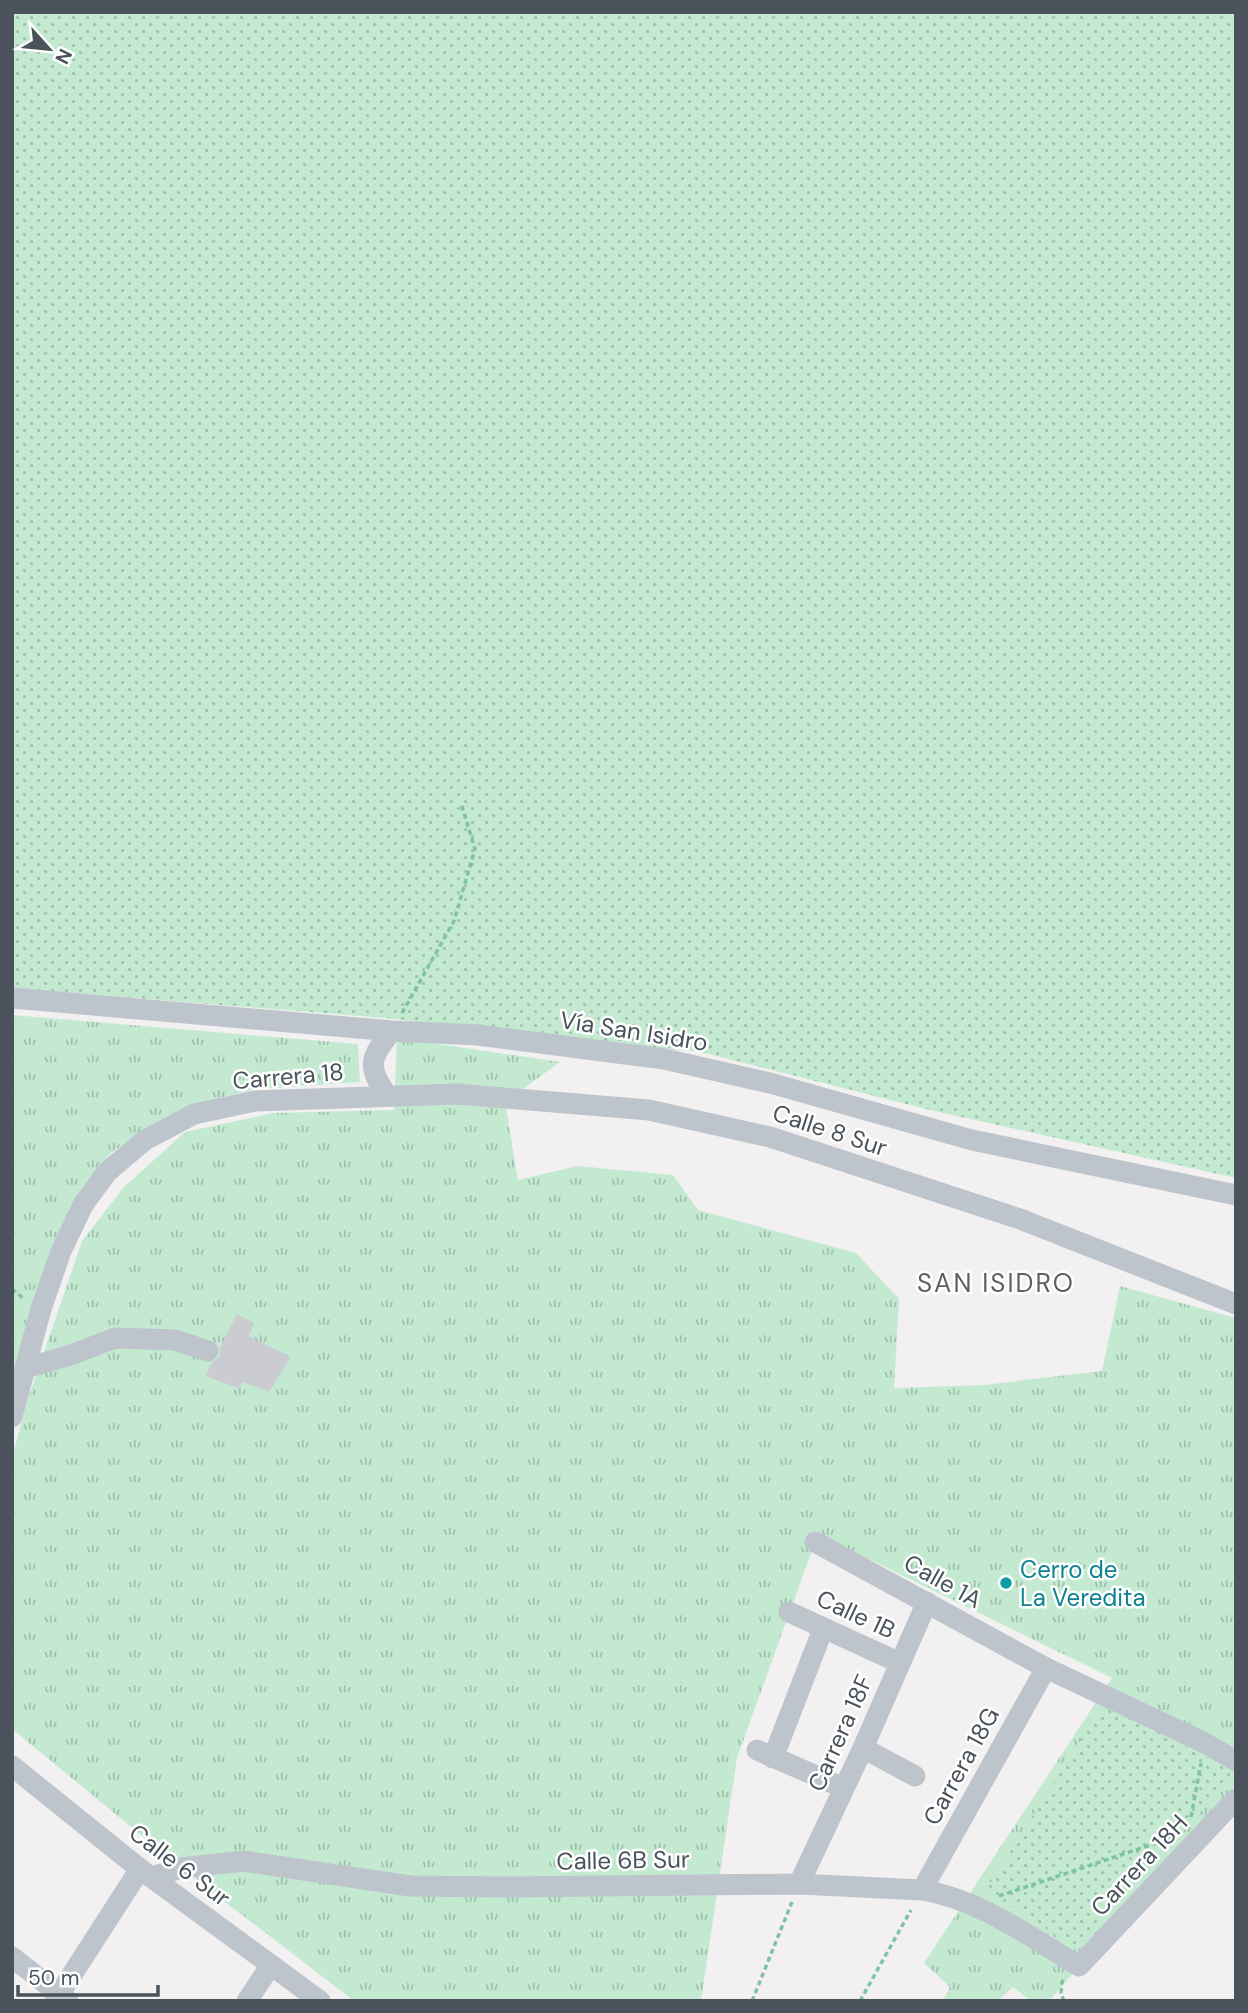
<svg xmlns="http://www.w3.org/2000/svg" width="1248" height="2013" viewBox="0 0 1248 2013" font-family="'DM Sans',sans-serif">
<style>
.grass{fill:url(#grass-tufts)}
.park{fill:url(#park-dots)}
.building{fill:#cbccd1}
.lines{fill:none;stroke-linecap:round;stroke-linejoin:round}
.path{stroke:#7fc4a0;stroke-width:3.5;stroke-dasharray:5 3.5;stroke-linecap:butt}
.minor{stroke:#bdc4cb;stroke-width:21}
.culture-dot{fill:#0f9aa8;stroke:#fff;stroke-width:2.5}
.labels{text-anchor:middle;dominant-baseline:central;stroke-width:5;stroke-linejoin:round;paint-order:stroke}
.street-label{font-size:24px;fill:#4a535b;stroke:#fff}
.culture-label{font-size:24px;fill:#0d838f;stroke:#fff;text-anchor:start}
.neighbourhood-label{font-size:26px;letter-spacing:2px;fill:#5d6064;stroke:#fff}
</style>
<defs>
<pattern id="grass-tufts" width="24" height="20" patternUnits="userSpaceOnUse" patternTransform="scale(1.75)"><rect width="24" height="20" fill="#c3ead1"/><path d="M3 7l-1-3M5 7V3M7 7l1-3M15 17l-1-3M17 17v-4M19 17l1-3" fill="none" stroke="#a0c0ad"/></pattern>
<pattern id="park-dots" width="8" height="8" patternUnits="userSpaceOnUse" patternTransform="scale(1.75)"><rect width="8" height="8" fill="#c3ead1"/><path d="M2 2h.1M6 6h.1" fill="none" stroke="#a0c0ad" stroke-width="1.8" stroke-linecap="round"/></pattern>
</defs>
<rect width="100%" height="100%" fill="#f2f0f0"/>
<!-- grass -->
<path class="grass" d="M12,1015L358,1044L360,1082L256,1089L189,1105L142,1130L109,1155L77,1198L51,1247L12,1387Z
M397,1038L560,1062L505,1102L518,1180L577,1166L673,1175L698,1210L856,1253L899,1299L894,1388L983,1385L1102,1371L1120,1286L1236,1318V1785L1049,2001H1031L1013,1987L998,2001H943L950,1987L924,1963L1112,1678L818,1534L737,1758L701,2001H354L181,1868L12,1729V1457L28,1399L82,1241L124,1187L185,1132L273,1113L394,1110Z"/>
<!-- park -->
<path class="park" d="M12,12H1236V1178L930,1110L697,1051L582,1046L397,1019L12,988Z
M1104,1703L1235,1773L1078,1949L986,1890Z"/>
<!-- building -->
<path class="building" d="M237,1314L254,1323L249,1336L291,1357L269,1392L243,1382L238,1388L205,1376L212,1363L220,1356V1347Z"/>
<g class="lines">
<!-- path -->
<path class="path" d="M402,1013L454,921L475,849L461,803
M12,1289L24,1299
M1191,1817L1201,1763
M999,1896L1171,1838
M752,2001L792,1902
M860,2001L911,1910
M1064,2001L1061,1993L1062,1982L1064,1979"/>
<!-- minor -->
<path class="minor" d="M12,998L392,1031L478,1035L664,1059L770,1083L972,1140L1236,1195
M388,1096C366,1067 370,1057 392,1031
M26,1368L71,1355L115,1338L175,1340L208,1351
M12,1417L41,1309L61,1251L83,1205L107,1172L145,1140L194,1114L255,1101L457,1094L649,1110L770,1137L1020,1219L1236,1304
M815,1542L1046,1668L1205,1743L1236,1761
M789,1612L900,1663
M863,1748L915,1776
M757,1750L844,1788
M773,1758L823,1629
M12,1766L140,1869L320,2001
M152,1877L181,1868L243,1861L410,1886L508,1887L799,1884L922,1890C979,1899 1030,1937 1079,1966L1236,1799
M799,1884L863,1748L927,1602
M922,1890L1046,1668
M12,1957L68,2001
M55,2001L140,1869
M247,2001L271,1965"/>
</g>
<!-- markers -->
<circle class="culture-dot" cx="1006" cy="1583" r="7"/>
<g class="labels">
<!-- street labels -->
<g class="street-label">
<text transform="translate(634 1031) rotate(9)">Vía San Isidro</text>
<text transform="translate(288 1076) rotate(-5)">Carrera 18</text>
<text transform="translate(830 1130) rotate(18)">Calle 8 Sur</text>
<text transform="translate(943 1581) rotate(29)">Calle 1A</text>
<text transform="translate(856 1614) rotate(25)">Calle 1B</text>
<text transform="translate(840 1733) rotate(-66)">Carrera 18F</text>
<text transform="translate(961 1766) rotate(-61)">Carrera 18G</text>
<text transform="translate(623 1860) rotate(-1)">Calle 6B Sur</text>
<text transform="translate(180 1865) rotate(37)">Calle 6 Sur</text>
<text transform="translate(1139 1865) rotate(-47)">Carrera 18H</text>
</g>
<!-- culture labels -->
<g class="culture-label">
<text x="1020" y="1569">Cerro de<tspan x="1020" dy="28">La Veredita</tspan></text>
</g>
<!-- neighbourhood labels -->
<g class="neighbourhood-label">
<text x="996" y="1283">SAN ISIDRO</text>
</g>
</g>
<!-- border -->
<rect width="1248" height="2013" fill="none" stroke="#4a535b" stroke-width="28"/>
<!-- north arrow -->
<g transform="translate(49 49) rotate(117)" stroke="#ffffff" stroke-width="5" paint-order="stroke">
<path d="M0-5L12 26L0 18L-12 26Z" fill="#4a535b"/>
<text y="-10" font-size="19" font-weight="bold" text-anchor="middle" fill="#4a535b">N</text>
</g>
<!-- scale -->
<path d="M18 1985v10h140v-10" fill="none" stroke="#4a535b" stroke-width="3.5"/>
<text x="28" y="1985" font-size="21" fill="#4a535b" stroke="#ffffff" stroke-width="5" paint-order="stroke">50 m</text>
</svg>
